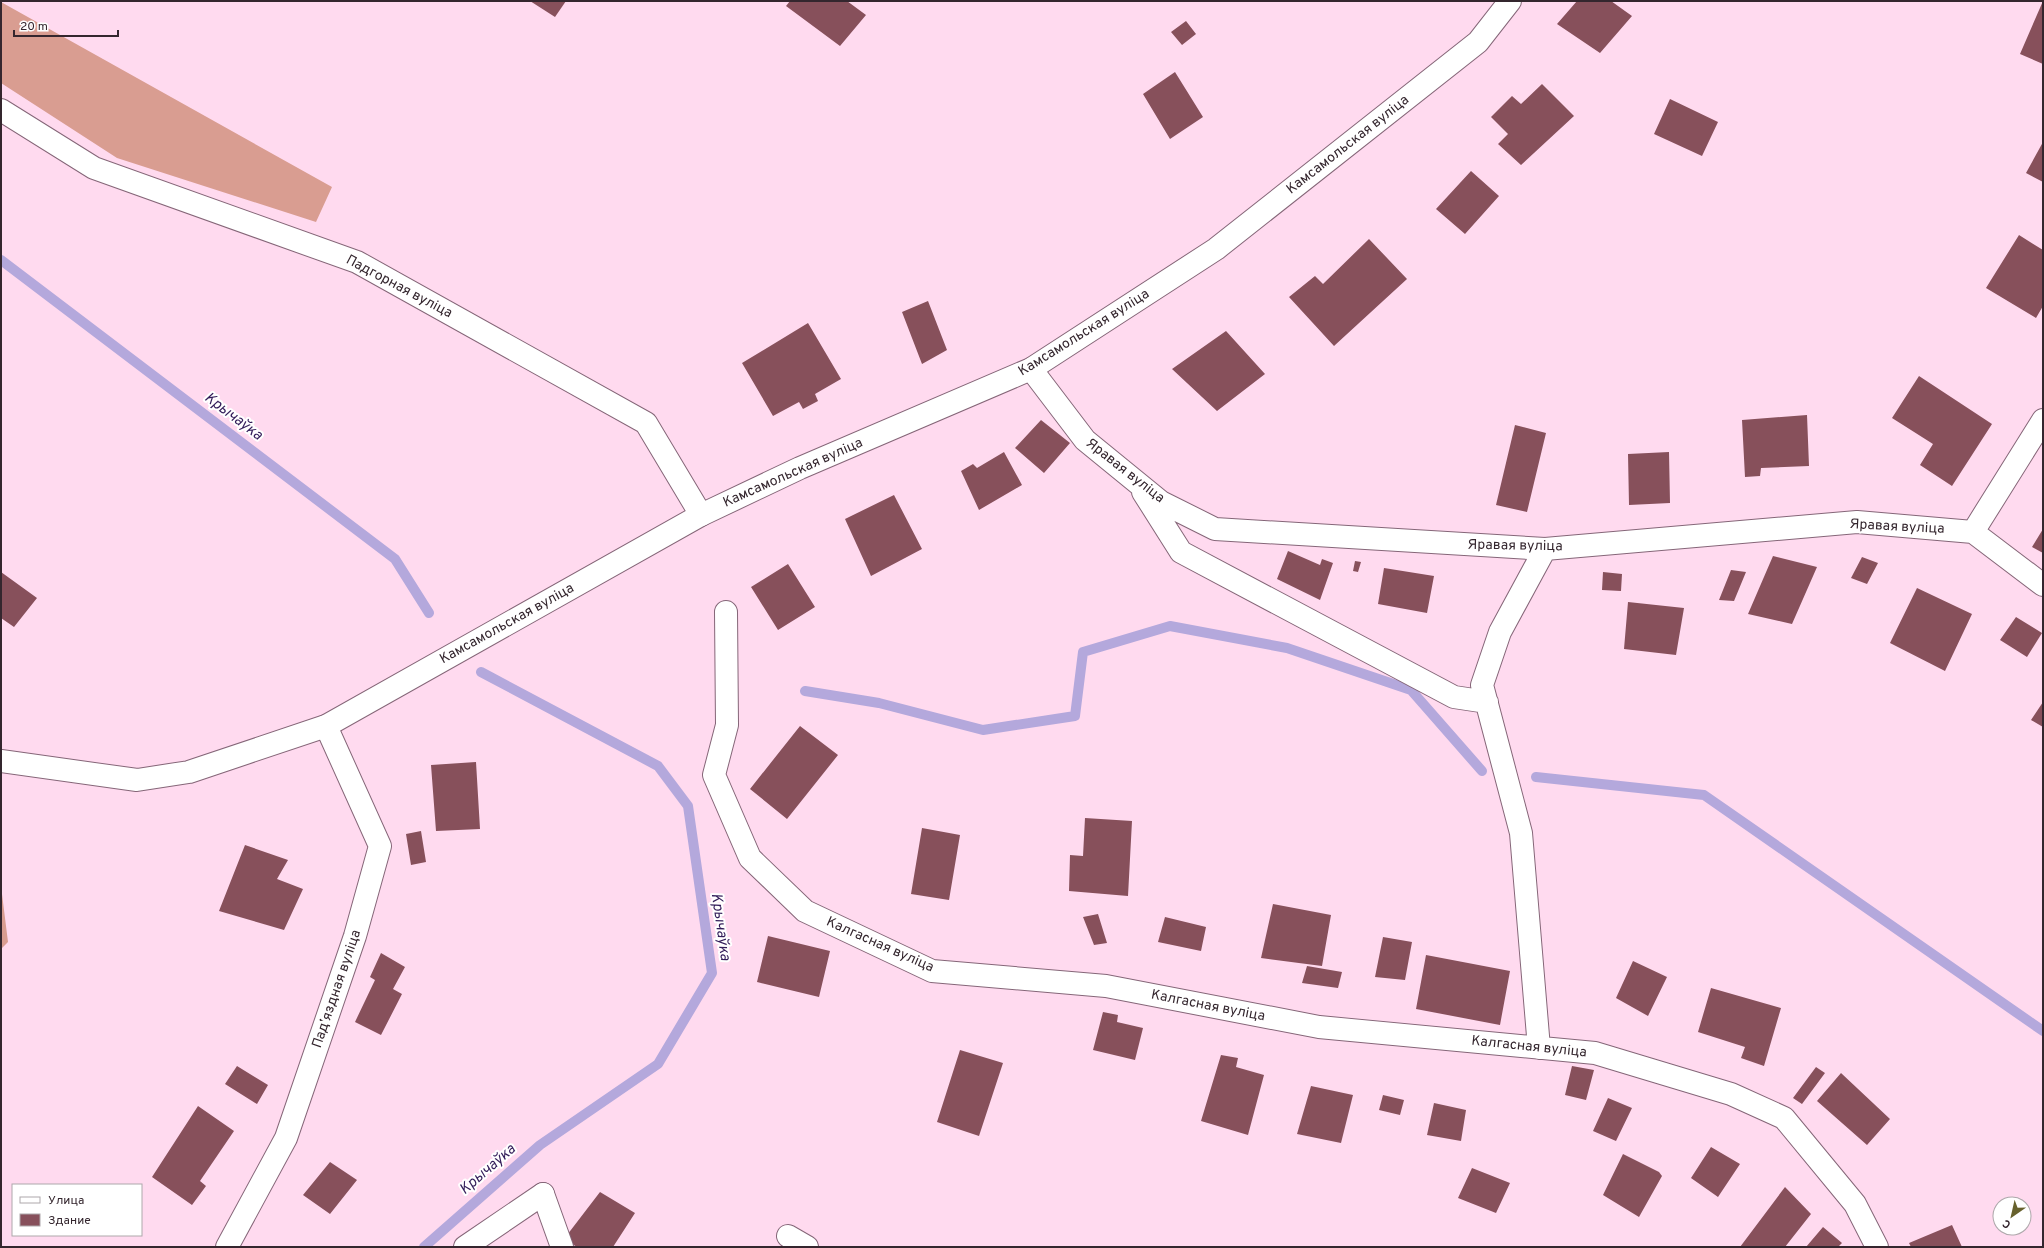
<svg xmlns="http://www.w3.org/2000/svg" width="2044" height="1248" viewBox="0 0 2044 1248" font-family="Overpass,sans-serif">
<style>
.forest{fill:#d99d91}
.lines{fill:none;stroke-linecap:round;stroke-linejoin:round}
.stream{stroke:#b4a8dc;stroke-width:10}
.building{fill:#87505b}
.pedestrian-casing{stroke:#856678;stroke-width:24}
.minor-casing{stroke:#856678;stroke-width:24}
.secondary-casing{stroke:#856678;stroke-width:24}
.pedestrian{stroke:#fff;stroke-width:22}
.minor{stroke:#fff;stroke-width:22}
.secondary{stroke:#fff;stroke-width:22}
.labels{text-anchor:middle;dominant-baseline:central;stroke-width:4;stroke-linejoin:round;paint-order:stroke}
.street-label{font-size:14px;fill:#34262e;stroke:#fff}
.water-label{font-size:15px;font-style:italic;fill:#321c59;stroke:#fff}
</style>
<rect width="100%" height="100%" fill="#ffdaef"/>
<!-- forest -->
<path class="forest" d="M1,2L332,187L316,222L117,158L1,83Z
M1,886L8,942L1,949Z"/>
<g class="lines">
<!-- stream -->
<path class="stream" d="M1,260L395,559L429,613
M805,691L879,703L983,730L1075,716L1083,652L1170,626L1287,648L1411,690L1482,771
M1536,777L1704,795L2043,1031
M424,1247L540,1145L658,1064L712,973L688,806L658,766L481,672"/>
</g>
<!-- building -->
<path class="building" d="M530,1H566L555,17Z
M790,1H847L866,15L840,46L786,6Z
M1577,1H1611L1632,16L1600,53L1557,24Z
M2043,1V64L2020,54Z
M1186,21L1196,34L1182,45L1171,32Z
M1175,72L1203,117L1170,139L1143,94Z
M1542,84L1574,116L1521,165L1498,144L1508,134L1491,117L1512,96L1521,104Z
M1670,99L1718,122L1702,156L1654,134Z
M2043,142V182L2026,173Z
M1471,171L1499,196L1465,234L1436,209Z
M2019,235L2043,250V306L2036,318L1986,288Z
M1369,239L1407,279L1334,346L1289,297L1315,276L1323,284Z
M928,301L947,350L922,364L902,312Z
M808,323L841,379L815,394L818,401L803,409L799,402L773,416L742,363Z
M1226,331L1265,374L1217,411L1172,369Z
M1919,376L1992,424L1952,486L1920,465L1933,444L1892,418Z
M1807,415L1809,466L1761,468L1760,476L1745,477L1742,420Z
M1041,420L1070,443L1044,473L1015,448Z
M1515,425L1546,433L1527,512L1496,505Z
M1004,452L1022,485L979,510L961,471L973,464L977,468Z
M1669,452L1670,503L1629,505L1628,454Z
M894,495L922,549L871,576L845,519Z
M2043,529V553L2032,547Z
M1288,551L1320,565L1322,559L1333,563L1320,600L1277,579Z
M1773,556L1817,567L1792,624L1748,614Z
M1862,557L1878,563L1867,584L1851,578Z
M1355,561L1361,562L1358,572L1353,571Z
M788,564L815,607L778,630L751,587Z
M1384,568L1434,576L1427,613L1378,604Z
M1731,570L1746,572L1734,601L1719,600Z
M1,572L37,598L14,627L1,618Z
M1603,572L1622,574L1621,591L1602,590Z
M1917,588L1972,614L1945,671L1890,643Z
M1628,602L1684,608L1676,655L1624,649Z
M2016,617L2042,633L2027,657L2000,640Z
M2043,702V727L2031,720Z
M800,726L838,755L787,819L750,789Z
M476,762L480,829L436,831L431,765Z
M1085,818L1132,821L1128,896L1069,891L1070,855L1083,856Z
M922,828L960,835L949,900L911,894Z
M421,831L426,862L411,865L406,834Z
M245,845L288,860L277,879L303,889L284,930L219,911Z
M1273,904L1331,915L1322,966L1261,958Z
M1098,914L1107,943L1094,945L1083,917Z
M1165,917L1206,927L1201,951L1158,942Z
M768,936L830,951L819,997L757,982Z
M1383,937L1412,942L1405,980L1375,977Z
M381,953L405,967L393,989L402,994L381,1035L355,1022L375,980L370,977Z
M1426,955L1510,971L1500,1025L1416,1009Z
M1633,961L1667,977L1648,1016L1616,998Z
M1307,966L1342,972L1338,988L1302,983Z
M1711,988L1781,1008L1764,1066L1741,1058L1745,1047L1698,1032Z
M1103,1012L1118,1015L1117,1022L1143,1028L1135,1060L1093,1050Z
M960,1050L1003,1063L979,1136L937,1122Z
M1221,1055L1238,1058L1236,1067L1264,1075L1248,1135L1201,1121Z
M237,1066L268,1085L257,1104L225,1084Z
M1572,1066L1594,1070L1586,1100L1565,1095Z
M1816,1067L1825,1073L1802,1104L1793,1098Z
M1841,1073L1890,1119L1867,1145L1817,1101Z
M1311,1086L1353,1095L1341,1143L1297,1134Z
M1383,1095L1404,1100L1400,1115L1379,1110Z
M1608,1098L1632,1108L1616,1141L1593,1131Z
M1434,1103L1466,1110L1461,1141L1427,1135Z
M198,1106L234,1131L200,1181L206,1186L192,1205L152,1177Z
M1711,1147L1740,1164L1718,1197L1691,1178Z
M1623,1154L1659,1172L1662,1176L1639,1217L1603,1195Z
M330,1162L357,1180L330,1214L303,1195Z
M1472,1168L1510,1183L1496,1213L1458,1198Z
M1785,1187L1811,1214L1785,1247H1740Z
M600,1192L635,1213L613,1247H577L564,1239Z
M1952,1225L1962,1247H1911L1909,1243Z
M1823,1227L1842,1243L1838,1247H1806Z"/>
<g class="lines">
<!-- pedestrian casing -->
<g class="pedestrian-casing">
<path id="pedestrian" d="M543,1194L562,1247"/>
</g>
<!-- minor casing -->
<g class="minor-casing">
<path id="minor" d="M1,110L94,168L357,262L646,423L701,515
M1031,369L1085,440L1161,502L1215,529L1545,549L1857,522L1973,532L2043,585
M1143,492L1181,552L1454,697L1487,702
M1973,532L2043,420
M726,612L727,725L714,775L750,858L805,911L932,971L1106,986L1319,1027L1595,1053L1731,1094L1784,1118L1855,1204L1877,1247
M1539,1048L1521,833L1482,685L1500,632L1545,549
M788,1236L807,1247
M227,1247L286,1138L355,936L380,846L326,726
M465,1247L543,1194"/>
</g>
<!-- secondary casing -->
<g class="secondary-casing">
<path id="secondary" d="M1,761L137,780L189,772L326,726L701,515L800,468L1031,369L1216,249L1478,42L1510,1"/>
</g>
<!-- pedestrian -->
<use href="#pedestrian" class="pedestrian"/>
<!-- minor -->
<use href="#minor" class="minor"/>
<!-- secondary -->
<use href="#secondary" class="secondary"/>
</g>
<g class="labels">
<!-- street labels -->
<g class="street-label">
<text transform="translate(1348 145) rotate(-38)">Камсамольская вуліца</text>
<text transform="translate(399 287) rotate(28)">Падгорная вуліца</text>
<text transform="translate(1084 333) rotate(-32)">Камсамольская вуліца</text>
<text transform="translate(1125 471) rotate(38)">Яравая вуліца</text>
<text transform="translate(793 473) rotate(-24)">Камсамольская вуліца</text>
<text transform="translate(1897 527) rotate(3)">Яравая вуліца</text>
<text transform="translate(1515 546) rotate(1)">Яравая вуліца</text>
<text transform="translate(507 624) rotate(-29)">Камсамольская вуліца</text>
<text transform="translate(880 945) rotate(24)">Калгасная вуліца</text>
<text transform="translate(337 989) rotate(-71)">Падʼяздная вуліца</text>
<text transform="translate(1208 1006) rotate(11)">Калгасная вуліца</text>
<text transform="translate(1529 1047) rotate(6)">Калгасная вуліца</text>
</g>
<!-- water labels -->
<g class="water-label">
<text transform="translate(233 417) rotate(37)">Крычаўка</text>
<text transform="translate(720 927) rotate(82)">Крычаўка</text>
<text transform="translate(488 1170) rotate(-41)">Крычаўка</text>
</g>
</g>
<!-- border -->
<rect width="2044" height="1248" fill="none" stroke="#34262e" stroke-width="4"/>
<!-- legend -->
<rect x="12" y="1184" width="130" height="52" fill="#ffffff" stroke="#aea8ab"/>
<rect x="20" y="1197" width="20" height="6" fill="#ffffff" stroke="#aea8ab"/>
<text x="48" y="1204" font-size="12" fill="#34262e">Улица</text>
<rect x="20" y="1214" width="20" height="12" fill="#87505b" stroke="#aea8ab"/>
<text x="48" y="1224" font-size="12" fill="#34262e">Здание</text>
<!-- north arrow -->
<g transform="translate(2012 1216) rotate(214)"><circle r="19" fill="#ffffff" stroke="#aea8ab"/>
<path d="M0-3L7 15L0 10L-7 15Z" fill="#67612d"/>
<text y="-6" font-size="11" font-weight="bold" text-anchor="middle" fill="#34262e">С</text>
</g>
<!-- scale -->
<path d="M14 30v6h104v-6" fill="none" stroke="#34262e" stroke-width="2"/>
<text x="20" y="30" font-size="12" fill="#34262e" stroke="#ffffff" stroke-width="3" paint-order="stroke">20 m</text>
</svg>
